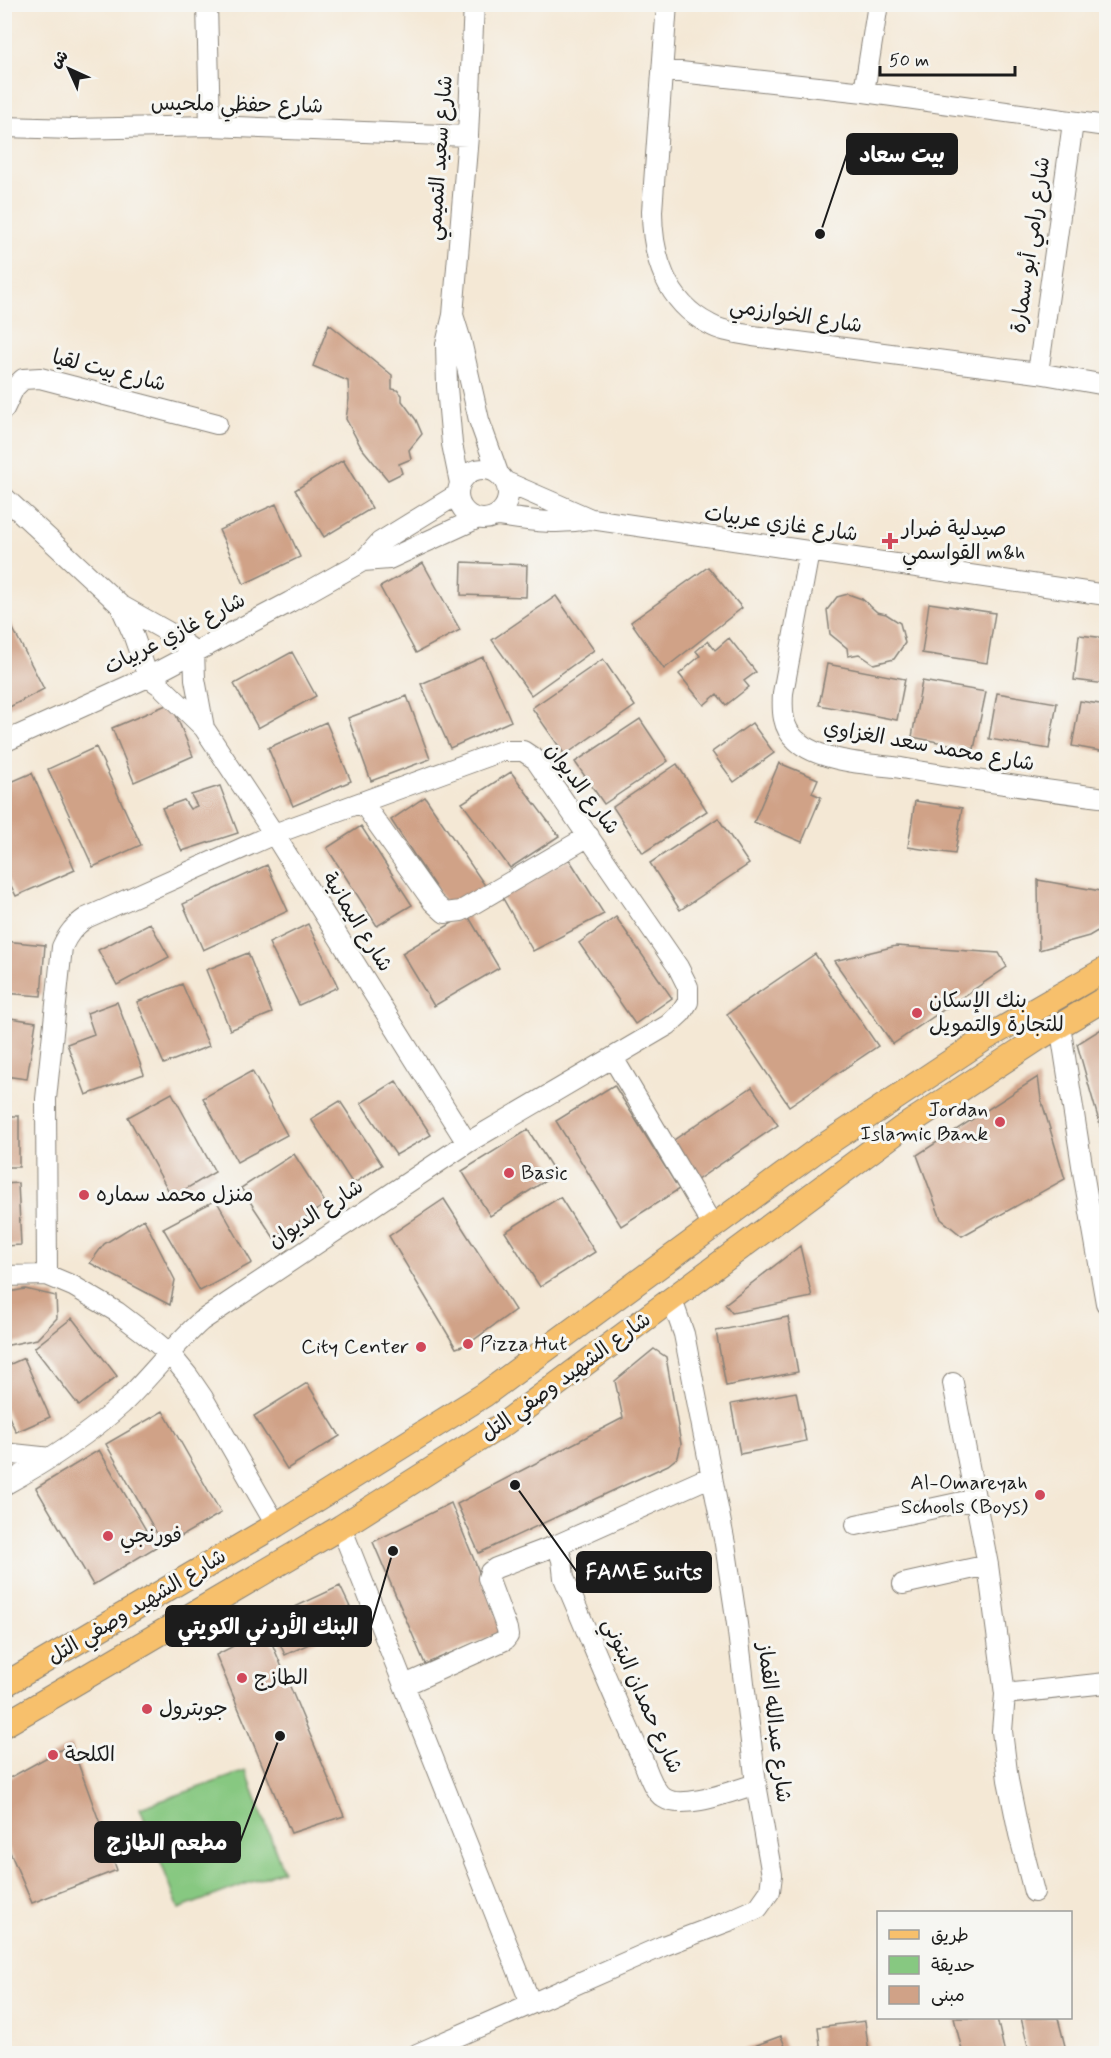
<svg xmlns="http://www.w3.org/2000/svg" width="1111" height="2058" viewBox="0 0 1111 2058" font-family="Mynerve,'Playpen Sans Arabic',sans-serif">
<style>
.green{fill:#87c881;stroke:#52724e;stroke-width:1.5}
.building{fill:#d0a287}
.lines{fill:none;stroke-linecap:round;stroke-linejoin:round}
.minor-casing{stroke:#888278;stroke-width:22}
.major-casing{stroke:#888278;stroke-width:26}
.minor{stroke:#fff;stroke-width:20}
.major{stroke:#f7c06c;stroke-width:24}
.poi-dot{fill:#d1495b;stroke:#f6f6f2;stroke-width:2}
.labels{text-anchor:middle;dominant-baseline:central;stroke-width:6;stroke-linejoin:round;paint-order:stroke}
.street-label{font-size:21px;fill:#1c1c1c;stroke:#f6f6f2}
.poi-label{font-size:21px;fill:#1c1c1c;stroke:#f6f6f2;text-anchor:start}
.leader{fill:none;stroke:#1c1c1c;stroke-width:2}
.callout-dot{fill:#1c1c1c;stroke:#f6f6f2;stroke-width:2}
.callout{fill:#1c1c1c;stroke:#1c1c1c;stroke-width:2}
.callout-label{font-size:22px;text-anchor:middle;font-weight:bold;fill:#fff}
</style>
<rect width="100%" height="100%" fill="#f6f6f2"/>
<filter id="ink" filterUnits="userSpaceOnUse"><feTurbulence type="fractalNoise" baseFrequency=".0167" numOctaves="2"/><feDisplacementMap in="SourceGraphic" scale="12" xChannelSelector="R" yChannelSelector="G"/><feConvolveMatrix kernelMatrix="1 2 1 2 8 2 1 2 1" color-interpolation-filters="sRGB"/></filter>
<filter id="wash" filterUnits="userSpaceOnUse"><feTurbulence type="fractalNoise" baseFrequency=".008" numOctaves="4" result="noise"/><feDisplacementMap in="SourceGraphic" scale="24" xChannelSelector="R" yChannelSelector="G"/><feGaussianBlur stdDeviation="1.35" result="paint"/><feColorMatrix in="noise" values="0 0 0 0 0 0 0 0 0 0 0 0 0 0 0 0 0 1.4 0 .05"/><feComposite in="paint" operator="in"/></filter>
<g filter="url(#wash)">
<rect width="100%" height="100%" fill="#f4e8d5"/>
<!-- green -->
<path class="green" d="M246,1771L283,1870L179,1909L140,1808Z"/>
<g id="blocks">
<!-- building -->
<path class="building" d="M329,324L392,375V389L397,390L402,395V401L416,420L422,434L409,450L411,459L399,464L402,473L388,480L361,447L346,419L349,399L348,381L313,366Z
M343,460L372,508L324,537L295,490Z
M276,504L300,557L244,584L219,530Z
M462,562L527,565L526,597L461,595Z
M423,563L460,630L416,653L380,587Z
M708,567L742,608L664,669L631,622Z
M848,594L862,599L877,612L886,614L900,623L905,643L894,659L874,664L859,654L848,656L847,648L830,634L827,610L837,597Z
M556,596L594,650L531,695L492,640Z
M929,603L995,613L987,663L922,653Z
M8,619L44,689L4,710V621Z
M1079,635L1106,638V684L1074,680Z
M729,638L756,672L744,681L749,687L726,705L717,694L704,705L679,674L700,656L696,651L708,641L715,650Z
M292,652L316,696L258,728L234,684Z
M483,657L511,721L450,748L421,684Z
M603,659L635,706L565,755L532,708Z
M827,664L905,679L897,720L819,705Z
M922,681L986,692L974,749L912,737Z
M997,693L1057,703L1049,749L989,739Z
M407,696L430,759L371,781L348,718Z
M1080,701L1106,705V752L1072,746Z
M171,703L193,756L134,782L112,728Z
M640,719L668,761L604,804L575,762Z
M326,722L351,781L293,806L268,748Z
M752,723L774,753L734,782L712,752Z
M96,747L141,845L93,867L48,769Z
M779,763L818,779L812,793L821,797L802,842L754,822Z
M677,764L707,811L643,853L613,807Z
M511,772L559,836L510,868L462,803Z
M32,773L75,870L16,896L4,871V785Z
M220,786L238,833L182,851L162,808L184,800L190,809L197,806L191,795Z
M425,797L486,887L451,911L391,820Z
M915,801L962,808L955,854L908,847Z
M718,818L749,864L680,910L650,863Z
M361,826L412,905L377,926L327,848Z
M569,859L604,914L533,951L501,895Z
M267,865L288,911L203,950L183,904Z
M1038,880L1106,892V926L1089,936L1039,950Z
M467,914L499,968L434,1006L402,953Z
M616,917L672,998L635,1024L579,943Z
M150,923L169,957L117,985L98,950Z
M308,924L338,987L299,1005L269,943Z
M4,941L45,945L41,996L4,993Z
M896,946L999,953L1007,967L893,1044L834,961Z
M248,953L272,1013L230,1030L206,970Z
M815,954L878,1046L789,1106L727,1014Z
M182,984L209,1046L164,1064L137,1002Z
M117,1002L144,1074L86,1095L67,1044L94,1034L87,1013Z
M4,1017L36,1022L27,1079L4,1076Z
M1106,1026V1139H1104L1077,1044Z
M252,1071L287,1135L237,1162L203,1098Z
M1038,1077L1041,1099L1065,1179L962,1236L941,1219L917,1155Z
M396,1081L431,1135L396,1155L361,1103Z
M614,1085L679,1189L621,1226L556,1121Z
M752,1087L778,1125L697,1180L671,1142Z
M172,1093L215,1172L172,1197L128,1117Z
M340,1101L382,1165L353,1184L311,1119Z
M4,1116H19V1167H4Z
M528,1130L556,1174L490,1216L462,1171Z
M294,1154L326,1204L274,1238L241,1188Z
M18,1183L21,1245L4,1246V1184Z
M560,1197L595,1252L540,1287L505,1232Z
M444,1199L515,1310L468,1344L456,1348L389,1236Z
M216,1200L252,1263L200,1291L163,1228Z
M144,1219L175,1280L170,1305L90,1263L104,1244Z
M800,1246L812,1297L732,1313L725,1304Z
M25,1289L56,1296L57,1318L37,1339L4,1346V1293Z
M788,1317L798,1372L726,1386L716,1331Z
M72,1318L117,1376L79,1406L34,1348Z
M654,1349L666,1357L681,1444L678,1457L668,1465L479,1553L457,1504L623,1418L615,1381Z
M24,1358L50,1417L16,1432L4,1406V1367Z
M307,1383L340,1436L287,1469L254,1416Z
M796,1392L806,1441L740,1454L731,1404Z
M163,1411L221,1513L164,1546L106,1444Z
M99,1450L156,1547L93,1585L36,1488Z
M451,1503L503,1631L425,1664L373,1542Z
M340,1586L357,1622L285,1655L269,1619Z
M266,1629L344,1816L291,1833L216,1655Z
M71,1744L117,1870L32,1903L4,1838V1781Z
M954,2018H997L1005,2054H963Z
M1021,2018H1058L1067,2054H1030Z
M865,2021L869,2054H821L818,2027Z
M781,2036L788,2054H735V2053Z"/>
</g>
</g>
<g filter="url(#ink)">
<use href="#blocks" fill-opacity="0" stroke="#888278" stroke-width="1.5"/>
<g class="lines">
<!-- minor casing -->
<g class="minor-casing">
<path id="minor" d="M207,4L210,126
M667,4L652,211C652,256 666,302 709,324C722,332 738,333 753,336L1038,373L1106,385
M662,70L864,92L1106,126
M864,92L878,4
M4,127L73,129L210,126L468,136
M453,315L461,341L479,420L498,473
M1038,373L1073,123
M4,409L14,388L23,379L40,378L217,424
M458 494a25 25 0 1 1 50 0a25 25 0 1 1-50 0Z
M506,482L591,519L1106,595
M460,483L452,444L447,387L446,344L453,315L468,136L474,4
M4,497L120,605L168,632L194,651L195,679L204,728
M498,516C533,521 556,525 591,519
M809,552L783,693C782,710 782,728 796,740C819,762 871,764 901,768C969,780 1038,789 1106,798
M363,561L389,559L476,519
M120,605L133,634L148,677L161,686L204,728L274,834L467,1143
M4,742L148,677L290,602L363,561L380,542L458,494
M362,802L433,902L445,913L461,911L589,836
M1060,1025L1084,1178L1106,1303
M613,1058L713,1226
M4,1276L47,1275L73,1286L117,1312L146,1334L170,1354L188,1376L203,1398L276,1525
M953,1383L988,1565L1005,1694L1002,1731L1008,1780L1019,1834L1034,1892
M4,1453L51,1458
M712,1476L557,1545L562,1560L564,1578C590,1638 614,1699 642,1758C647,1770 653,1791 664,1798C683,1811 735,1790 756,1784
M4,1485C46,1462 87,1436 122,1404C150,1377 173,1346 201,1321L467,1143L668,1025L681,1013L688,1002V987L678,967L535,759L523,751H502L274,834L86,918C74,926 68,934 62,947L46,1099L47,1275
M856,1525L976,1499
M341,1527L531,2004
M903,1584L988,1565
M405,1685L505,1640L508,1636L507,1629L488,1578L490,1572L496,1568L557,1545
M1005,1694L1106,1683
M417,2054L663,1946L729,1921L758,1908L770,1891L772,1875L756,1784L737,1624L725,1544L684,1334L672,1300"/>
</g>
<!-- major casing -->
<g class="major-casing">
<path id="major" d="M4,1685L276,1525L484,1395L813,1153L986,1038L1106,969
M4,1725L341,1527L505,1423L902,1128L1039,1038L1106,998"/>
</g>
<!-- minor -->
<use href="#minor" class="minor"/>
<!-- major -->
<use href="#major" class="major"/>
</g>
</g>
<!-- markers -->
<g class="poi-dot">
<path d="M887 532h6v6h6v6h-6v6h-6v-6h-6v-6h6z"/>
<circle cx="917" cy="1013" r="6"/>
<circle cx="1000" cy="1122" r="6"/>
<circle cx="509" cy="1173" r="6"/>
<circle cx="84" cy="1195" r="6"/>
<circle cx="468" cy="1344" r="6"/>
<circle cx="421" cy="1347" r="6"/>
<circle cx="1040" cy="1495" r="6"/>
<circle cx="108" cy="1536" r="6"/>
<circle cx="242" cy="1678" r="6"/>
<circle cx="147" cy="1709" r="6"/>
<circle cx="53" cy="1755" r="6"/>
</g>
<g class="labels">
<!-- street labels -->
<g class="street-label">
<text transform="translate(237 105) rotate(1)">شارع حفظي ملحيس</text>
<text transform="translate(440 158) rotate(-86)">شارع سعيد التميمي</text>
<text transform="translate(1031 245) rotate(-82)">شارع رامي أبو سمارة</text>
<text transform="translate(796 316) rotate(9)">شارع الخوارزمي</text>
<text transform="translate(109 371) rotate(14)">شارع بيت لقيا</text>
<text transform="translate(781 524) rotate(8)">شارع غازي عربيات</text>
<text transform="translate(175 634) rotate(-27)">شارع غازي عربيات</text>
<text transform="translate(929 746) rotate(10)">شارع محمد سعد الغزاوي</text>
<text transform="translate(582 789) rotate(53)">شارع الديوان</text>
<text transform="translate(357 922) rotate(58)">شارع اليمانية</text>
<text transform="translate(316 1214) rotate(-33)">شارع الديوان</text>
<text transform="translate(566 1377) rotate(-36)">شارع الشهيد وصفي التل</text>
<text transform="translate(137 1607) rotate(-31)">شارع الشهيد وصفي التل</text>
<text transform="translate(642 1696) rotate(66)">شارع حمدان البتوني</text>
<text transform="translate(774 1723) rotate(83)">شارع عبدالله القماز</text>
</g>
<!-- poi labels -->
<g class="poi-label">
<text x="902" y="529">صيدلية ضرار<tspan x="902" dy="24">القواسمي m&amp;h</tspan></text>
<text x="929" y="1001">بنك الإسكان<tspan x="929" dy="24">للتجارة والتمويل</tspan></text>
<text x="988" y="1110" text-anchor="end">Jordan<tspan x="988" dy="24">Islamic Bank</tspan></text>
<text x="521" y="1173">Basic</text>
<text x="96" y="1195">منزل محمد سماره</text>
<text x="480" y="1344">Pizza Hut</text>
<text x="409" y="1347" text-anchor="end">City Center</text>
<text x="1028" y="1483" text-anchor="end">Al-Omareyah<tspan x="1028" dy="24">Schools (Boys)</tspan></text>
<text x="120" y="1536">فورنجي</text>
<text x="254" y="1678">الطازج</text>
<text x="159" y="1709">جوبترول</text>
<text x="65" y="1755">الكلحة</text>
</g>
</g>
<!-- callouts -->
<path class="leader" d="M820 234L847 154M515 1485L577 1572M393 1551L371 1626M280 1736L240 1842"/>
<g class="callout-dot">
<circle cx="820" cy="234" r="6"/>
<circle cx="515" cy="1485" r="6"/>
<circle cx="393" cy="1551" r="6"/>
<circle cx="280" cy="1736" r="6"/>
</g>
<g class="callout">
<rect x="847" y="134" width="110" height="40" rx="6"/>
<rect x="577" y="1552" width="134" height="40" rx="6"/>
<rect x="166" y="1606" width="205" height="40" rx="6"/>
<rect x="95" y="1822" width="145" height="40" rx="6"/>
</g>
<g class="callout-label">
<text x="902" y="162">بيت سعاد</text>
<text x="644" y="1579">FAME suits</text>
<text x="268" y="1634">البنك الأردني الكويتي</text>
<text x="167" y="1850">مطعم الطازج</text>
</g>
<!-- margin -->
<rect width="1111" height="2058" fill="none" stroke="#f6f6f2" stroke-width="24"/>
<!-- legend -->
<rect x="877" y="1911" width="195" height="108" fill="#f6f6f2" stroke="#9f9f9c" stroke-width="1.5"/>
<rect x="889" y="1930" width="30" height="9" fill="#f7c06c" stroke="#9f9f9c" stroke-width="1.5"/>
<text x="931" y="1941" font-size="18" fill="#1c1c1c">طريق</text>
<rect x="889" y="1956" width="30" height="18" fill="#87c881" stroke="#9f9f9c" stroke-width="1.5"/>
<text x="931" y="1971" font-size="18" fill="#1c1c1c">حديقة</text>
<rect x="889" y="1986" width="30" height="18" fill="#d0a287" stroke="#9f9f9c" stroke-width="1.5"/>
<text x="931" y="2001" font-size="18" fill="#1c1c1c">مبنى</text>
<!-- north arrow -->
<g transform="translate(69 69) rotate(315)" stroke="#f6f6f2" stroke-width="4.5" paint-order="stroke">
<path d="M0-4.5L10 22L0 15L-10 22Z" fill="#1c1c1c"/>
<text y="-9" font-size="16" font-weight="bold" text-anchor="middle" fill="#1c1c1c">ش</text>
</g>
<!-- scale -->
<path d="M880 66v9h135v-9" fill="none" stroke="#1c1c1c" stroke-width="3"/>
<text x="889" y="66" font-size="18" fill="#1c1c1c" stroke="#f6f6f2" stroke-width="4.5" paint-order="stroke">50 m</text>
</svg>
